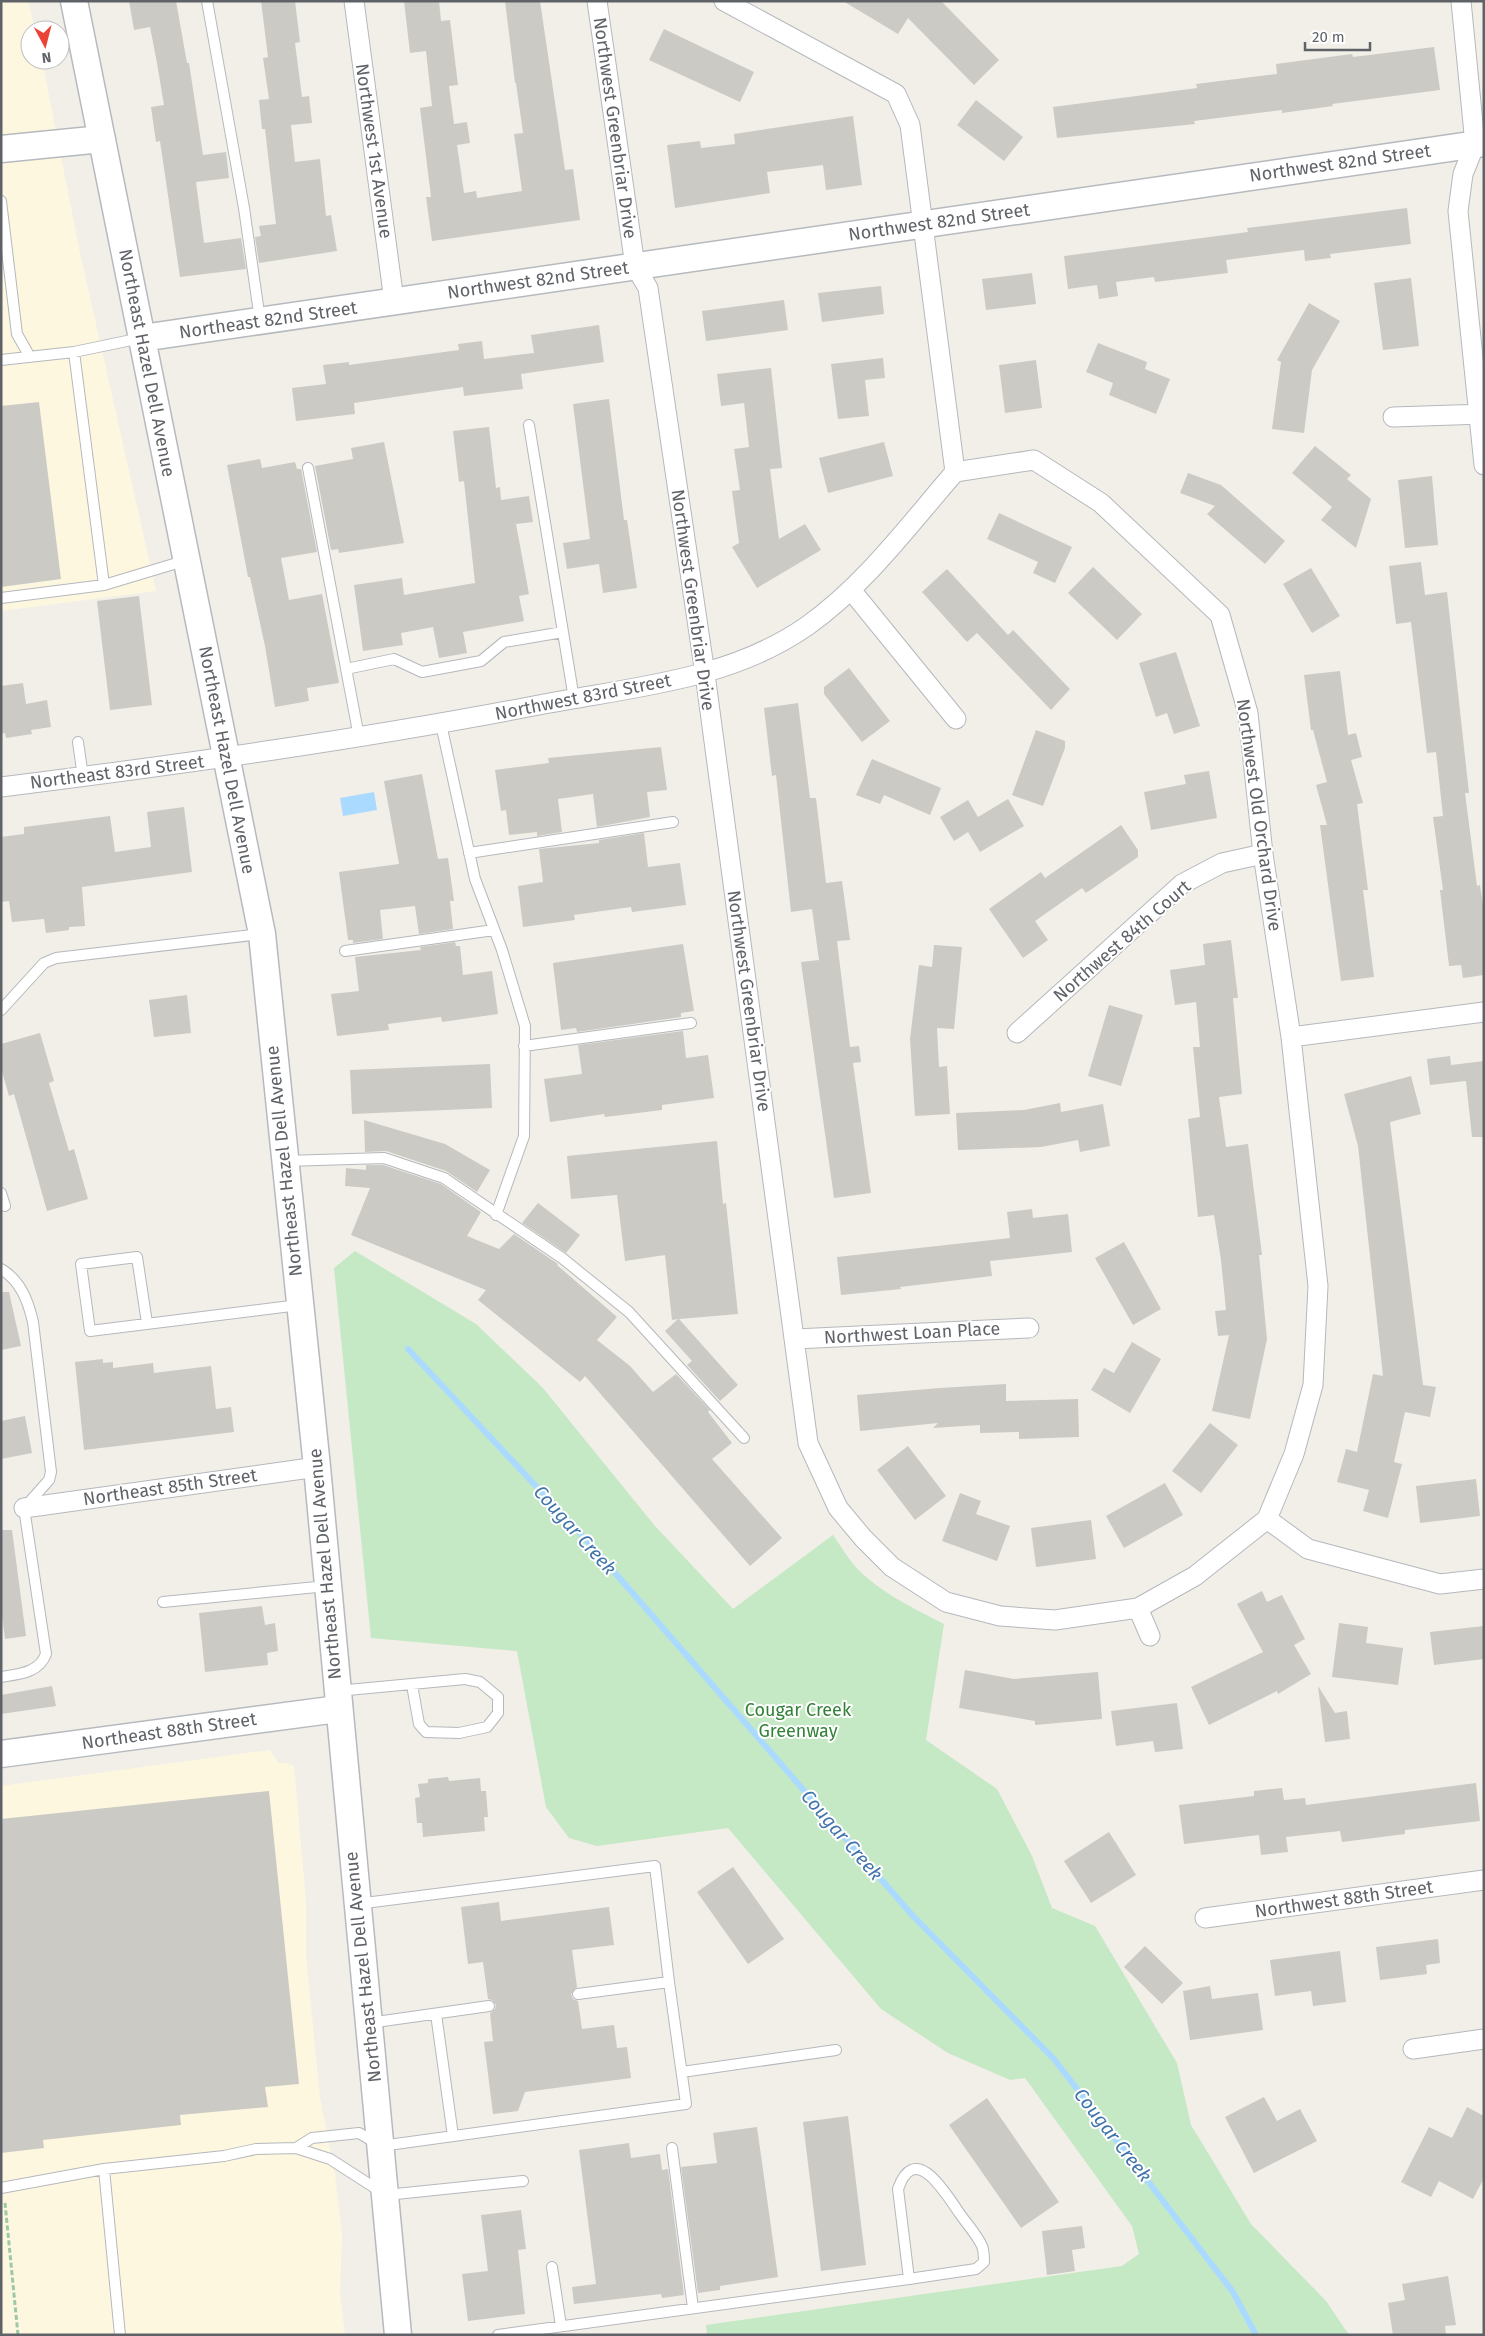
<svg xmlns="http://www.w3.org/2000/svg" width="1485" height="2336" viewBox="0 0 1485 2336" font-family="'Fira Sans',sans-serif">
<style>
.commercial{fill:#fef7e0}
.green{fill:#c5e8c5}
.water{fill:#aadaff}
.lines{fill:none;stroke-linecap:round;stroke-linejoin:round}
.stream{stroke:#aadaff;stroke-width:6}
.building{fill:#cccac5}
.lane-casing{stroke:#b5b8bc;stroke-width:12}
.street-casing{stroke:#b5b8bc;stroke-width:21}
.secondary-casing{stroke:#b6babf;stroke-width:29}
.path{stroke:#9cc7a9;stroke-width:3;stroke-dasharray:5 2.5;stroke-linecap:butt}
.lane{stroke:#fff;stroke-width:10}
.street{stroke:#fff;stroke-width:19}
.secondary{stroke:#fff;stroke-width:26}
.labels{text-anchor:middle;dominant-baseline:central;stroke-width:4;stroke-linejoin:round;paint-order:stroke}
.street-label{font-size:18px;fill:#5f6368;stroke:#fff}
.park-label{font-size:18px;fill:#348238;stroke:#fff}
.water-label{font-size:19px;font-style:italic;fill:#4174aa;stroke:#fff}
</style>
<rect width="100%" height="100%" fill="#f1efe8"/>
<!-- commercial -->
<path class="commercial" d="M1,1H28L35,30H30V60H42L80,253L156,591L1,611Z
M270,1750L278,1763H286L294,1766L306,1901V1956L320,2098L335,2174L342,2234L340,2294L345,2335H1V1786Z"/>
<!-- green -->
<path class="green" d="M355,1251L476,1324L542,1387L655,1526L733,1609L833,1535C840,1545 846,1555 853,1564C877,1591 913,1608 944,1624L926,1740L997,1789L1032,1856L1052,1908L1095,1926L1177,2063L1191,2125L1251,2224L1326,2301L1349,2335H707L706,2325L1122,2266L1139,2254L1132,2226L1025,2078L1010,2080L948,2053L881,2009L728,1828L597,1846L569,1838L546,1807L517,1651L371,1638L334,1268Z"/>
<!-- water -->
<path class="water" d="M374,792L377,810L343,816L340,798Z"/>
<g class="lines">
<!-- stream -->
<path class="stream" d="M408,1349L590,1544L913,1916L1054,2059L1233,2292L1256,2335"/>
</g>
<!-- building -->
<path class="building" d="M129,1H176L187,63H189L203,155L226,152L229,178L196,182L204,243L241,238L246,269L180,277L160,141L156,142L151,107L164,105L157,63L150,27L134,30Z
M261,1H295L300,42L295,43L302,97L309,96L312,123L291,125L295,162L320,159L326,216L331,215L337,251L259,263L255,237L261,236L259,226L276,224L265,129H262L259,100L269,99L263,58L268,57Z
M404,1H439L441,21L450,20L458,85L449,86L454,124L467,122L470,143L457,145L464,193L476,191L477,198L522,191L514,134L523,133L516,83H515L505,1H540L565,170L573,169L580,220L432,241L426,197H431L420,108L432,106L426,51L410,53Z
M843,1H941L999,60L974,85L908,18L898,34Z
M664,29L754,72L740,102L649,60Z
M1434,47L1440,90L1332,104L1333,106L1282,113V110L1194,121L1195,124L1057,138L1053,107L1197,88L1196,84L1277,74L1276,64L1352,54L1353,57Z
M976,100L1023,137L1004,161L957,125Z
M853,116L862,185L826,190L823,165L767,172L770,193L675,208L667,145L700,141L701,148L735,144L734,134Z
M1407,208L1411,244L1330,254L1331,258L1305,261L1304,250L1226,260L1228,273L1155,282L1154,277L1116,282L1118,296L1099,299L1097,285L1068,289L1064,256L1248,232L1247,228Z
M1032,273L1036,304L986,310L982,279Z
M1411,278L1419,346L1383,350L1374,283Z
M881,286L884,314L822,322L818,293Z
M784,300L788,330L706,341L702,311Z
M1309,303L1340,321L1312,370L1304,433L1272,429L1281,362L1277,360Z
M599,325L604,362L521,374L523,389L464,396L463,387L354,403L355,414L296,421L292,388L326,384L323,365L349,362V365L459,350L458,344L482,341L484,359L534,353L531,335Z
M1098,343L1147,362L1145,369L1170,379L1156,414L1109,395L1113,383L1086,372Z
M883,358L885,378L865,380L869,416L838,419L831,364Z
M1036,360L1042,408L1005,413L999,365Z
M771,368L782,468L770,469L779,539L805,524L821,550L757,588L732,547L739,543L732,491L740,490L734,449L749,447L744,403L721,406L717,374Z
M609,399L624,520H627L637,588L603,593L599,564L567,569L563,543L590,539L573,404Z
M39,402L61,579L1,587V406Z
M489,427L496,488L500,487L501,500L529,496L533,522L516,524L529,594L519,596L524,621L463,632L467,653L439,658L433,627L401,633L403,645L363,651L354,585L402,578L404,595L475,583L464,481L459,482L453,431Z
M384,442L404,543L339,553L338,549L331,550L315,466L353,459L351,448Z
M884,442L893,476L828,493L819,458Z
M1315,446L1351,475L1347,479L1371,499L1356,548L1321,520L1332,507L1292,473Z
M260,459L262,468L295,462L297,469H301L317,552L281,558L289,600L322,594L339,683L307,688L309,701L275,707L265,646L250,577H248L227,465Z
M1188,473L1221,485L1285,541L1265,564L1207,514L1215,506L1180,493Z
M1432,476L1438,545L1405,548L1398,480Z
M999,513L1072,547L1055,583L1033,573L1038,562L987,539Z
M1421,562L1425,595L1447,592L1469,793H1465L1477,886L1480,885L1484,913V975L1463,978L1461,965L1449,966L1440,890H1443L1433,817L1443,816L1436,752L1427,753L1411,622L1396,624L1389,566Z
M1093,567L1142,614L1117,640L1068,593Z
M1311,568L1340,616L1312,633L1283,584Z
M947,569L1008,635L1013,630L1070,689L1051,710L977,633L967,642L922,592Z
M139,596L152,705L110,710L97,601Z
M1176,652L1200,726L1174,734L1167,713L1156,717L1139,663Z
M849,668L890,721L862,742L824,694V687Z
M1340,671L1348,735L1356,733L1362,757L1351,760L1363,803L1357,804L1368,890H1363L1374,977L1341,981L1320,825H1327L1316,785L1327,782L1313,730H1311L1304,675Z
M23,683L26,704L47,700L51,727L31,730L32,734L6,738L5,733L1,734V686Z
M798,703L810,798H816L826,883L842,881L850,940L837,941L850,1047L859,1046L861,1062L853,1063L871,1193L834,1198L801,962L819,960L812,909L791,912L776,775L772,776L764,708Z
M1036,730L1065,741V748L1043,806L1012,795Z
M661,747L667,790L647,792L650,817L597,827L593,794L558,799L562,832L537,836V832L509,835L506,810L501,811L495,770L549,763L548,758Z
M872,759L941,788L930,815L884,795L880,804L856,795Z
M1209,771L1217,818L1151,830L1144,792L1186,784L1184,775Z
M422,774L438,859L448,858L454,901H450L453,929L419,934L415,906L380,910L383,939L353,943V940H348L339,872L399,864L384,781Z
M1008,799L1024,826L980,852L968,832L954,841L940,817L968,800L978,817Z
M184,807L192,872L82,887L85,926L69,927V930L46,933L44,919L12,922L9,901L1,902V837L24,834V827L110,816L115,852L151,847L147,812Z
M1121,825L1138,850V857L1086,893L1082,888L1035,921L1048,940L1023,958L989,909L1041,872L1045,878Z
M644,833L648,867L680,863L686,905L632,912L631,907L574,915L575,920L523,927L518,886L543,882L539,849L599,843V840Z
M1231,940L1238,998H1233L1242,1094L1219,1097L1226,1147L1248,1144L1262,1255H1259L1267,1339L1250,1419L1212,1411L1229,1335L1218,1336L1215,1311L1226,1310L1221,1260L1214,1215L1198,1217L1188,1119L1200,1117L1193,1047H1200L1196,1002L1175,1005L1170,970L1205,965L1203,944Z
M455,942L456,946H460L463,975L492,971L498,1014L442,1022L441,1017L388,1024L389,1030L337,1036L331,994L359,991L355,957L421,950L420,947Z
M683,944L694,1011L681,1013V1017L577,1032L576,1028L561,1030L553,963Z
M934,945L962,947L954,1029L937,1028L939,1067L947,1066L950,1114L915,1116L910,1039L919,965L932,967Z
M187,995L191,1033L154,1037L149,1000Z
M1109,1005L1143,1015L1121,1086L1088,1076Z
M683,1031L686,1058L708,1055L714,1098L662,1105V1110L605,1117L604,1114L550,1122L544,1079L582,1074L578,1045Z
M40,1033L54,1081L49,1083L69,1151L74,1149L88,1199L47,1211L14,1094L9,1096L1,1068V1044Z
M1450,1056L1451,1065L1484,1061V1137H1472L1466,1081L1430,1085L1427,1059Z
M490,1064L492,1108L352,1114L350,1070Z
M1411,1076L1421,1114L1390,1122L1423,1385L1436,1387L1430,1417L1405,1412L1394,1462L1402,1464L1388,1518L1363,1511L1369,1490L1337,1482L1346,1449L1357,1452L1373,1374L1383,1376L1358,1146L1344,1094Z
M1060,1103L1061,1112L1103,1104L1110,1146L1080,1152L1078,1140L1041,1147L958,1150L956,1113L1024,1110Z
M364,1120L445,1144L490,1170L477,1192L446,1171L386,1151L365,1152Z
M717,1141L723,1204L726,1203L738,1314L679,1319L738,1385L720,1401L687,1365L692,1361L665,1331L678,1319L672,1320L665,1255L625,1261L617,1195L571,1199L567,1156Z
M366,1165H383L441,1184L481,1212L467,1236L499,1249L514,1234L558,1264L557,1265L617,1317L597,1340L630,1366L653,1392L676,1374L710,1410L708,1412L732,1443L712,1459L782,1538L750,1566L585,1376L580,1382L478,1300L486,1290L351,1235L370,1188L345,1186L346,1168L366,1170Z
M538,1203L580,1235L566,1253L522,1223Z
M1032,1209L1033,1218L1068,1214L1072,1252L990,1261L992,1276L900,1287L901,1289L841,1295L837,1257L1010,1238L1007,1212Z
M1124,1242L1161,1309L1133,1325L1095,1258Z
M1,1292H9L21,1346L1,1350Z
M1132,1342L1161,1359L1130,1413L1091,1390L1104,1368L1114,1373Z
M103,1359V1363L113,1362V1368L153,1363L154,1373L211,1366L216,1409L231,1407L234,1432L84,1450L75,1362Z
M1006,1384V1401L1078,1399L1079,1437L1019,1439V1432L980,1433V1425L933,1428L938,1423L860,1431L857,1395L940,1388Z
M25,1416L32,1453L1,1459V1421Z
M1210,1423L1238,1445L1201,1493L1172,1471Z
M908,1446L946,1496L915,1520L877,1470Z
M1476,1479L1480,1516L1420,1523L1416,1486Z
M1165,1483L1183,1515L1124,1548L1106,1516Z
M960,1493L981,1501L976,1514L1010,1526L997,1561L942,1541Z
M1091,1520L1096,1559L1036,1567L1031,1528Z
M1,1530H12L26,1636L5,1639L1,1608Z
M1262,1591L1267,1602L1282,1595L1305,1639L1294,1645L1311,1674L1278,1694L1277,1691L1209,1725L1191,1687L1263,1652L1237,1604Z
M262,1606L265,1625L275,1623L278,1651L267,1653L268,1665L205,1672L199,1613Z
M1339,1623L1368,1627L1366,1643L1403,1648L1398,1685L1332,1677Z
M1484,1626V1659L1434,1665L1430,1632Z
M965,1670L1014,1679L1098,1672L1102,1719L1035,1725V1721L959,1708Z
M52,1686L56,1706L1,1714V1695Z
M1318,1686L1335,1713L1347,1711L1350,1739L1325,1742Z
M1177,1703L1183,1749L1155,1752L1153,1741L1116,1746L1111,1711Z
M448,1777L449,1781L480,1778L481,1791H486L488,1817H484L485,1831L423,1837L422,1823H417L415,1798L420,1797L418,1784L428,1783V1779Z
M1476,1783L1480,1821L1405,1830V1834L1342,1842L1340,1831L1286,1837L1288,1852L1261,1855L1259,1835L1184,1844L1179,1805L1254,1796V1791L1282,1788L1284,1800L1305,1798L1306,1805Z
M269,1791L299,2084L265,2087L268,2107L180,2115L181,2125L43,2140L44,2148L1,2153V1819Z
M1109,1832L1136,1875L1091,1903L1064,1861Z
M733,1867L784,1939L748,1964L697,1892Z
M499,1902L501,1921L609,1907L614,1945L572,1950L577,1987L571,1994L573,1999L578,2001L582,2029L614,2025L617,2048L627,2047L631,2078L525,2092L518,2111L493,2114L484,2042L493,2041L490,2013L495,2009L496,2005L492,2000L488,1999L483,1962L468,1964L461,1907Z
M1438,1939L1440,1963L1426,1965L1427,1974L1380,1980L1376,1947Z
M1145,1946L1183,1983L1162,2004L1124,1967Z
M1340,1951L1346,2002L1313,2006L1311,1991L1275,1996L1270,1960Z
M1210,1986L1212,1999L1258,1993L1263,2030L1190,2040L1183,1991Z
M1264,2097L1277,2121L1300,2109L1317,2141L1254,2173L1225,2117Z
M987,2098L1059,2202L1021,2228L949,2125Z
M1467,2107L1484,2116V2178L1473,2199L1439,2181L1431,2197L1401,2182L1429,2127L1452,2138Z
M848,2116L866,2265L821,2271L803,2122Z
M757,2127L778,2277L720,2286V2290L698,2293L681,2167L717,2163L713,2133Z
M629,2143L631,2158L660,2154L662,2170L668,2169L684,2295L662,2298L661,2294L574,2304L572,2287L596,2284L579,2150Z
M521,2210L526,2249L518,2250L525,2314L468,2321L462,2274L488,2271L481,2215Z
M1082,2226L1085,2248L1072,2250L1075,2271L1047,2275L1042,2231Z
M1448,2276L1456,2325L1445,2326L1446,2335H1393L1388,2303L1405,2300L1402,2284Z"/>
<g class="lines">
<!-- lane casing -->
<g class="lane-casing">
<path id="lane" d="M207,1L244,208L260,320
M1,201L17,334L30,357
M74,352L104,585L187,560
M1,360L74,352L141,338
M529,425L574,699
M308,468L359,737
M1,598L104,585
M346,669L394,659L422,672L481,661L504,642L563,632
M441,724L475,879L502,950L525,1026L524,1136L496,1215
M78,742L83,777
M469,853L673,822
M345,951L494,930
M1,1010L44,963L56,958L261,934
M524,1046L691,1023
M285,1161L384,1158L444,1178L562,1258L629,1312L744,1438
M1,1193L5,1206
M1,1269C21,1281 28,1301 33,1322L51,1472L49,1480L24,1508L46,1654C39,1673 19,1674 1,1677
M147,1323L137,1257L81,1264L90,1331L299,1305
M163,1602L327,1586
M337,1691L465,1679L480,1682L498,1697V1713L487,1727L459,1733L426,1732L419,1724L412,1685
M357,1904L655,1866L669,1982
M436,2014L453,2136
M369,2023L489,2006
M682,2072L836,2050
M296,2148L312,2138L359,2133L381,2146L686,2104L669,1982L578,1994
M672,2148L693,2308
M104,2169L120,2335
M1,2188L104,2169L224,2156L256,2149L296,2148L330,2159L386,2195L523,2181
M552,2267L561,2326
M498,2335L909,2279L976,2269L984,2262C984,2257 984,2251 982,2246C977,2235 967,2224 960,2214C946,2194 915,2140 898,2189L909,2279"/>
</g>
<!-- street casing -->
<g class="street-casing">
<path id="street" d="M354,1L394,301
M597,1L635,266L648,288L705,674L808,1443L838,1508L863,1538L892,1567L946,1602L1000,1616L1055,1620L1138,1608L1195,1576L1267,1519L1294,1454L1313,1385L1318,1286L1291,1037L1263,854L1248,713L1220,615L1101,503L1034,460L955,472L910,125L896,94L724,1
M1461,1L1475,144L1463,174L1458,211L1484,465
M1393,417L1484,414
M851,590L956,719
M1,787C183,764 364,739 544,704C633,687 730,680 807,626C865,585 909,525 955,472
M1017,1033L1182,884L1222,863L1263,854
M1291,1037L1484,1012
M795,1339L1029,1328
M24,1508L317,1467
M1267,1519L1308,1549L1440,1584L1484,1579
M1138,1608L1150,1636
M1205,1918L1484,1880
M1413,2049L1484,2039"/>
</g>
<!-- secondary casing -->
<g class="secondary-casing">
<path id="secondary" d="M74,1L262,934L317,1467L398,2335
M1,149L102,139
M142,338L1484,143
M1,1754L338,1709"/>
</g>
<!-- path -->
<path class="path" d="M5,2203L18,2335"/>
<!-- lane -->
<use href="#lane" class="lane"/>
<!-- street -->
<use href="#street" class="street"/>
<!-- secondary -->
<use href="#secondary" class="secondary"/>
</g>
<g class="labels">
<!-- street labels -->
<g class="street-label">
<text transform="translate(615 128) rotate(82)">Northwest Greenbriar Drive</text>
<text transform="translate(374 151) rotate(82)">Northwest 1st Avenue</text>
<text transform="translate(1340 163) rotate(-8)">Northwest 82nd Street</text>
<text transform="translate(939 222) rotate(-8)">Northwest 82nd Street</text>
<text transform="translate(538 280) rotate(-8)">Northwest 82nd Street</text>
<text transform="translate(268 320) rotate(-8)">Northeast 82nd Street</text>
<text transform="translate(147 363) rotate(79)">Northeast Hazel Dell Avenue</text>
<text transform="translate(693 600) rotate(82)">Northwest Greenbriar Drive</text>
<text transform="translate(583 697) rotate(-11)">Northwest 83rd Street</text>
<text transform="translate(227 760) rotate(79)">Northeast Hazel Dell Avenue</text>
<text transform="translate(117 772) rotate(-7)">Northeast 83rd Street</text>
<text transform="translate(1259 815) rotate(82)">Northwest Old Orchard Drive</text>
<text transform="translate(1122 941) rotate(-41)">Northwest 84th Court</text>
<text transform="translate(749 1001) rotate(82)">Northwest Greenbriar Drive</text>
<text transform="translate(284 1161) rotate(-96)">Northeast Hazel Dell Avenue</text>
<text transform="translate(912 1333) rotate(-3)">Northwest Loan Place</text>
<text transform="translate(170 1487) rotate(-8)">Northeast 85th Street</text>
<text transform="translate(325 1564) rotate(-95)">Northeast Hazel Dell Avenue</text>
<text transform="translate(169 1731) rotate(-8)">Northeast 88th Street</text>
<text transform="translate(1344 1899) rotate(-8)">Northwest 88th Street</text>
<text transform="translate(363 1967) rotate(-96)">Northeast Hazel Dell Avenue</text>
</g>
<!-- park labels -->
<g class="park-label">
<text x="798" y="1710">Cougar Creek<tspan x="798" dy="21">Greenway</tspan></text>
</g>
<!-- water labels -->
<g class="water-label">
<text transform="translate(575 1530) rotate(48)">Cougar Creek</text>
<text transform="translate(842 1835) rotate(49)">Cougar Creek</text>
<text transform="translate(1113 2135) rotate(52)">Cougar Creek</text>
</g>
</g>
<!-- border -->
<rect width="1485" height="2336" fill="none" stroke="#5f6368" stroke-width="5"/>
<!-- north arrow -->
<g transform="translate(45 45) rotate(173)"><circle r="24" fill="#ffffff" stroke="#bfc1c3"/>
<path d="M0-4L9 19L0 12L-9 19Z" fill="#ea4335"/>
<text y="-8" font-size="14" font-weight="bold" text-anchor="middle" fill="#5f6368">N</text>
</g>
<!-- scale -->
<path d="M1305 42v8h65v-8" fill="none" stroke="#5f6368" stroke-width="2.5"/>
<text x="1312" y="42" font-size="15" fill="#5f6368" stroke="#ffffff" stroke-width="4" paint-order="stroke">20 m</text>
</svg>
